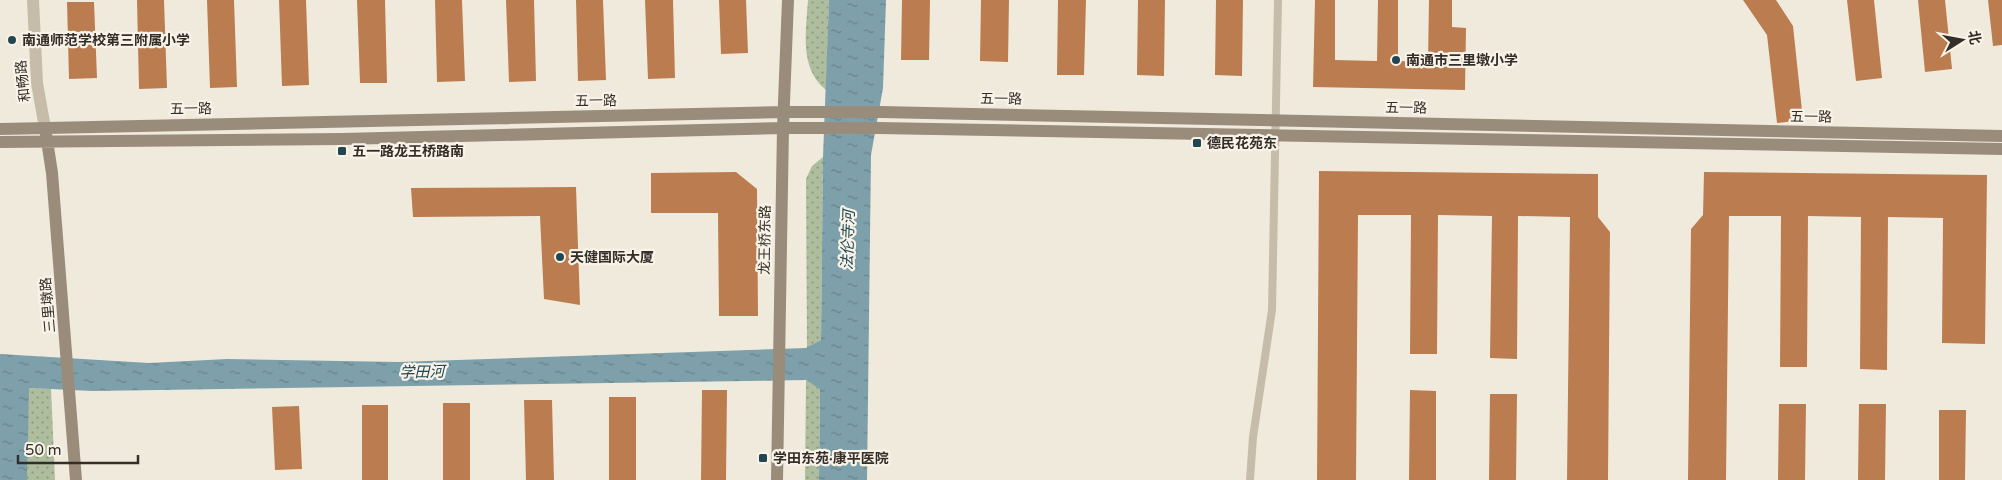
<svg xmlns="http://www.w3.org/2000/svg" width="2002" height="480" viewBox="0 0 2002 480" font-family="'Varela Round','Noto Sans SC',sans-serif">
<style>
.green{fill:url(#green-dots)}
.water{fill:url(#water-ripples)}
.building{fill:#bb7d4f}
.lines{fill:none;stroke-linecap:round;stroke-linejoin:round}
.lane{stroke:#c7bca9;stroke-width:8}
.street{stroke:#c7bca9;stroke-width:12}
.secondary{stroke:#9a8c7b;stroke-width:12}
.poi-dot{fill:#214652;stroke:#f8f3e8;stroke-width:2}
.labels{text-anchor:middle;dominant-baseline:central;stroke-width:4.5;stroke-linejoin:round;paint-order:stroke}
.poi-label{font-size:14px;font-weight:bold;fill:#342e28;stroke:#f8f3e8;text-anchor:start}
.street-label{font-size:14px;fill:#342e28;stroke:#f8f3e8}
.water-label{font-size:15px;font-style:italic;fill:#214652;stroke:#f8f3e8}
</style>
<defs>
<pattern id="green-dots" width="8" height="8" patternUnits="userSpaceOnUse" patternTransform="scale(1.25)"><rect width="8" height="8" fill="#adbd9d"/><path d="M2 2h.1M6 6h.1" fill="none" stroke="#8e9a80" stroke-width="1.8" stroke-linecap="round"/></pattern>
<pattern id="water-ripples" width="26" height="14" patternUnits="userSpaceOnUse" patternTransform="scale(1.25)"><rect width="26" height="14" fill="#7ea0aa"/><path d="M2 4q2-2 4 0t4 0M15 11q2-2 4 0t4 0" fill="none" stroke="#68838a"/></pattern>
</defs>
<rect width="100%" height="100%" fill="#f0eadc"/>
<!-- green -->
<path class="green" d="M808,0H829L826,90C799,68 806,32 808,0Z
M823,157L821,340L807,348L806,179L812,166Z
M806,380L820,388L819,480H805Z
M28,388L51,389L55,480H27Z"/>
<!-- water -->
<path class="water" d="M829,0H886L883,88L871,155L867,480H819L820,389L806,380L93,391L29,388L27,480H0V354L149,363L227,359L398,362L806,348L821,340L823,157Z"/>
<!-- building -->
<path class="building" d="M137,0H164L167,88L139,89Z
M207,0H234L237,87L210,88Z
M279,0H306L309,85L282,86Z
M357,0H385L387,83H360Z
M435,0H462L465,81L437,82Z
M506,0H534L536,81L509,82Z
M576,0H603L606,80L578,81Z
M645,0H673L675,78L648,79Z
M719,0H746L748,53L721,54Z
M902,0H930L929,60H901Z
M981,0H1009L1008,62L980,61Z
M1058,0H1086L1084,75H1057Z
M1138,0H1165L1164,76L1137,75Z
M1216,0H1243L1242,76L1215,75Z
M1315,0H1335V60L1377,61L1378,0H1398V61L1428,62L1429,0H1452V27L1466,28L1465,90L1313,87Z
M1743,0H1776L1793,26L1803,120L1777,123L1767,35Z
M1847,0H1874L1882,78L1856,81Z
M1918,0H1945L1952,69L1925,72Z
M1988,0H2002V45L1993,46Z
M67,2H94L97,78L69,79Z
M1319,171L1598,174V217L1610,232L1608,480H1567L1570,217L1518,216L1517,359L1490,358L1492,216L1438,215L1437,354H1410L1411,215H1358L1356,480H1317Z
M736,172L757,189L758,316H719L718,213H651V173Z
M1704,172L1987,175L1985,344L1942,343L1943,218L1888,217L1887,370L1860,369L1861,217L1808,216L1807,367H1780L1781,216H1729L1726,480H1688L1691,229L1703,215Z
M576,187L580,305L544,299L540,216L413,217L411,188Z
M702,390H727L726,480H701Z
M1410,390L1436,391V480H1409Z
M1490,394H1517L1516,480H1489Z
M609,397H636V480H609Z
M524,400H552L554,480H526Z
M443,403H470V480H443Z
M1779,404H1806L1805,480H1778Z
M1859,404H1886L1885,480H1858Z
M362,405H388V480H362Z
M299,406L302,469L275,470L272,407Z
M1939,410H1966L1965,480H1939Z"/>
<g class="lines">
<!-- lane -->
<path class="lane" d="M1250,480L1253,437L1272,310L1278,0"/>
<!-- street -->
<path class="street" d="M33,0L37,83L45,128"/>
<!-- secondary -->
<path class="secondary" d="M0,129L785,112H881L2002,136
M46,134L52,173L76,480
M0,142L343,139L783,128H878L2002,149
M777,480L783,128L788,0"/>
</g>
<!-- markers -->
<g class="poi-dot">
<circle cx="12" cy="40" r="5"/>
<circle cx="1396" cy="60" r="5"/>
<rect x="1192" y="138" width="10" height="10" rx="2.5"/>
<rect x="337" y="146" width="10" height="10" rx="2.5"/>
<circle cx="560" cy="257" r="5"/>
<rect x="758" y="453" width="10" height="10" rx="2.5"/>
</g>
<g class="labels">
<!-- poi labels -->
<g class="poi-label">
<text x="22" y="40">南通师范学校第三附属小学</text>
<text x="1406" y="60">南通市三里墩小学</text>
<text x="1207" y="143">德民花苑东</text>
<text x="352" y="151">五一路龙王桥路南</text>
<text x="570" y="257">天健国际大厦</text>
<text x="773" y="458">学田东苑·康平医院</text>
</g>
<!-- street labels -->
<g class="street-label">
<text transform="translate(23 81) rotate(-96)">和畅路</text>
<text transform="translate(1001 99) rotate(1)">五一路</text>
<text transform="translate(596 101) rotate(-1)">五一路</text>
<text transform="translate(1406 108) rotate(1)">五一路</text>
<text transform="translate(191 109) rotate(-1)">五一路</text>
<text transform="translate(1811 117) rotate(1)">五一路</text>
<text transform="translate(765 240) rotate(-89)">龙王桥东路</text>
<text transform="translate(48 305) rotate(-95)">三里墩路</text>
</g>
<!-- water labels -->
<g class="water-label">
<text transform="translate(848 240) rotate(-88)">法伦寺河</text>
<text transform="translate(422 372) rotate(-1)">学田河</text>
</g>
</g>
<!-- north arrow -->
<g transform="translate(1962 40) rotate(79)" stroke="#f8f3e8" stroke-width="4" paint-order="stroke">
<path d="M0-4L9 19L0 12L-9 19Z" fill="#342e28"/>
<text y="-8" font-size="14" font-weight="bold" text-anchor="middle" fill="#342e28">北</text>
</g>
<!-- scale -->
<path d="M18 455v8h120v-8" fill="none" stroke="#342e28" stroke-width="2.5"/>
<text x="25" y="455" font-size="15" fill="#342e28" stroke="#f8f3e8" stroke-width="4" paint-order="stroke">50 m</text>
</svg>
